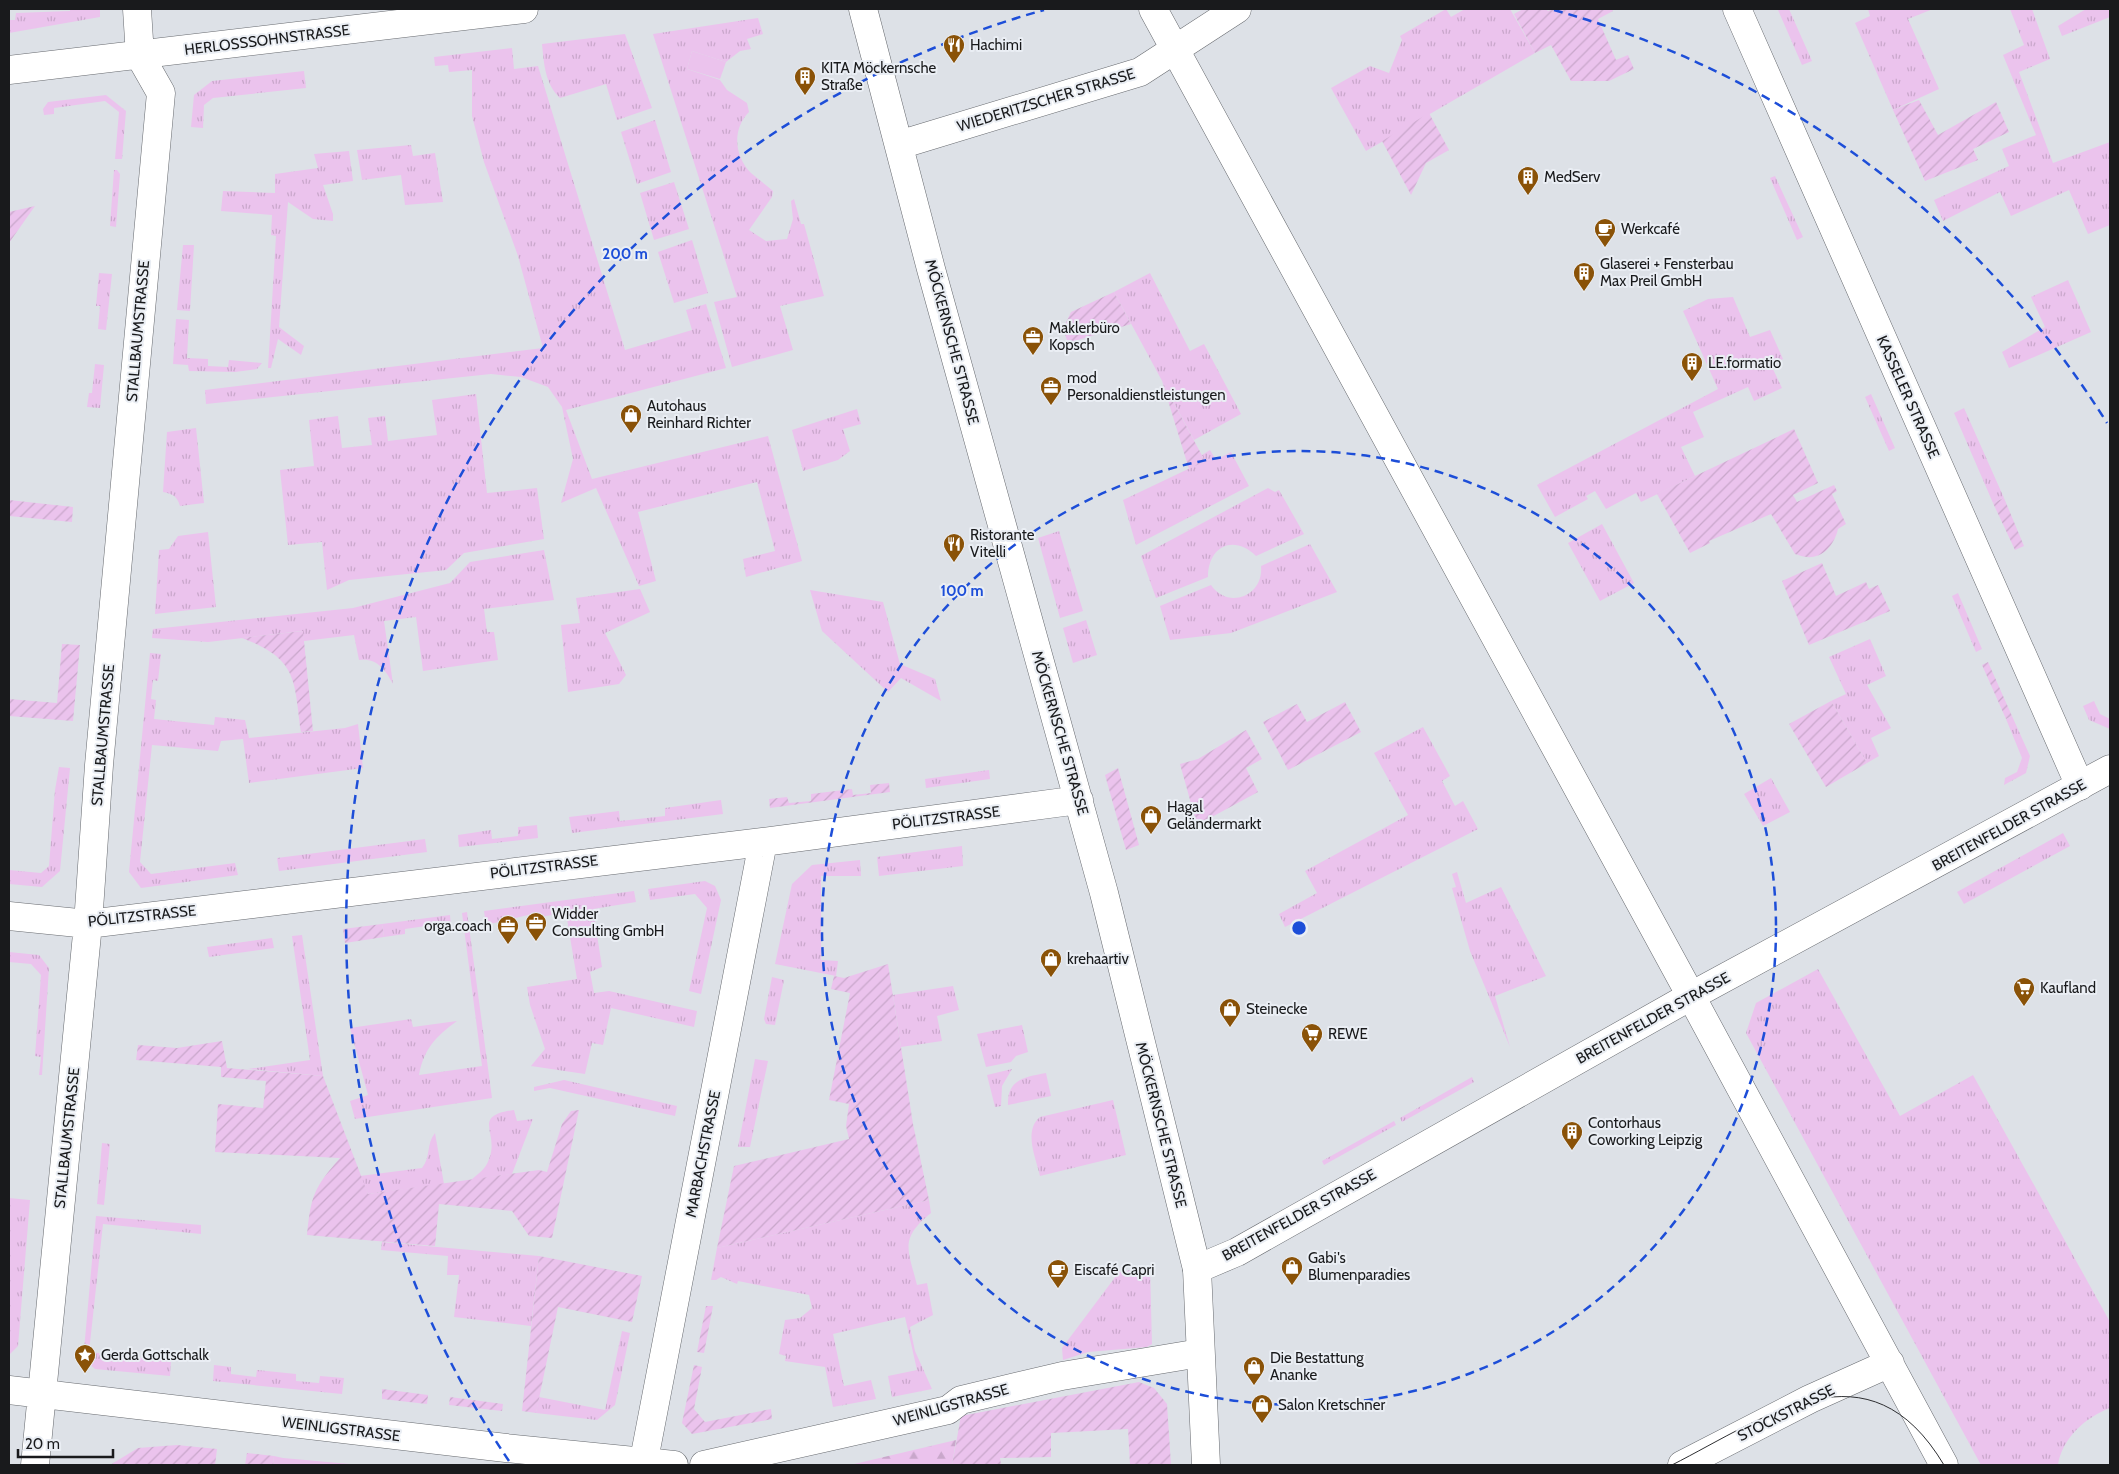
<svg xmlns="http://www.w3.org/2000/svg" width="2119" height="1474" viewBox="0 0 2119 1474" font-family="Cabin,sans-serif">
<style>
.grass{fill:url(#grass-tufts)}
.forest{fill:url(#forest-firs)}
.park{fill:#ebc3ed}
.garden{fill:url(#garden-furrows)}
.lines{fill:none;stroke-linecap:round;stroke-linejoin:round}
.minor-casing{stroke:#676a6f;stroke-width:29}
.secondary-casing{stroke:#676a6f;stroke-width:29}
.minor{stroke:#fff;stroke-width:28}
.secondary{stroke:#fff;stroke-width:28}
.tram{stroke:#2d2e31;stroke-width:1}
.ring{fill:none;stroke:#1d4ed8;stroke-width:2.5;stroke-dasharray:9 6}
.labels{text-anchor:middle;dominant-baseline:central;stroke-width:4;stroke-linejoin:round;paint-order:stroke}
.street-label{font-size:15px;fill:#191a1c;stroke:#eaeef4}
.poi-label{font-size:15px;fill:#191a1c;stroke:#eaeef4;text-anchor:start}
.centre{fill:#1d4ed8;stroke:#eaeef4;stroke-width:2.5}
.ring-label{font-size:15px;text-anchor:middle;font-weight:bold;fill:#1d4ed8;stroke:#eaeef4;stroke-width:4;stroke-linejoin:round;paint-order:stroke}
</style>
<defs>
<pattern id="grass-tufts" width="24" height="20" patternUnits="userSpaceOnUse" patternTransform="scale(1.25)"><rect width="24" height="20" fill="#ebc3ed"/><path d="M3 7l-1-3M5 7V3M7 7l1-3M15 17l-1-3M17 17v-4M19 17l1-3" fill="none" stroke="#c9a7cb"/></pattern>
<pattern id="forest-firs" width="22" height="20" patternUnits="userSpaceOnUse" patternTransform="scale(1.25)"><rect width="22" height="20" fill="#ebc3ed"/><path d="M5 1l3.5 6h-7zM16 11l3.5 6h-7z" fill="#c9a7cb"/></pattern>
<pattern id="garden-furrows" width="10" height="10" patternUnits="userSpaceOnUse" patternTransform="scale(1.25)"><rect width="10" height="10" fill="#ebc3ed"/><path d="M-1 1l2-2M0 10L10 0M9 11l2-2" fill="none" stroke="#c9a7cb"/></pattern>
</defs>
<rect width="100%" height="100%" fill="#dde1e7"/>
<!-- grass -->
<path class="grass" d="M70,9H100V17L9,33V20H15L16,13L70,11Z
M1446,9L1451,17L1465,9H1510L1535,53L1366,151L1331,88L1370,66L1389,73L1402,40L1400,36Z
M1781,9H1789L1812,61L1802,65L1778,10Z
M1868,9H1933L1908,19L1939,89L1893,110L1855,23L1870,16Z
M2010,9H2032L2050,59L2019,72L2053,163L2110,142V225L2088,234L2069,190L2011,216L2000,192L1943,221L1934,200L2009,166L2002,149L2036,135L2003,55L2024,45Z
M2086,9H2110V17L2062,36L2058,26Z
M758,18L763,34L747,39L751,49L740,51L726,62L692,51L687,69L720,80L727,90L747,103L749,112C732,129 734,156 751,173C758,179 766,185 773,191L772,197L749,230L766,241L787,239L793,219L791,201L794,199L801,224H804L824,296L780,306L793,350L732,367L714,302L737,297L653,34Z
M625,34L652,108L617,120L606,84L560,98C545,84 544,64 542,44Z
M512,48L514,69L538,66L625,350L692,330L686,310L706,304L726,368L566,410L592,479L768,436L802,561L746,577L743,559L775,551L757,482L638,512L656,581L639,586L596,488L561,503L573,459L562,407L548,387L521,377L491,374L206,404L205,390L543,348L518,256L484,162L472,116V70L449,72L448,65L435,66L434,57Z
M304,71L306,88L213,98L204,105L203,128L191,127L194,95L212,81Z
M106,95L126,111L122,159H115L119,112L105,101L54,108V114L44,115L43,109L48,102Z
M655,120L671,172L637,184L621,132Z
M411,145L413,156L435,153L443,202L405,205L401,175L362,180L357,150Z
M349,151L353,181L323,185L333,214V221L313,219L288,202L279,327L304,346L301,355L278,339L271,368H268L276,236L271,235L272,215L221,211L223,191L275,193V174L318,168L314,154Z
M114,170H117L120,174L116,227L110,226Z
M1775,176L1803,237L1797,240L1770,178Z
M674,182L689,229L654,240L640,193Z
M692,240L708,293L674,303L658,252Z
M183,245H194L190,311L177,310Z
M99,273L112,274L106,330L98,329L100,306H96Z
M1150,273L1190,351L1204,344L1241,414L1194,440L1114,292Z
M2068,280L2091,332L2009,368L2002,352L2045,327L2031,297Z
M1733,297L1750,337L1770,330L1783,359L1771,365L1782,388L1754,401L1748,387L1693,412L1704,437L1681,447L1695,476L1641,502L1636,493L1606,509L1595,491L1586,496L1588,499L1555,517L1537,485L1718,389L1683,311L1708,299Z
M176,319L189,320L187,358L208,359V366L228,367L229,360L262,363L257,369L235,372L189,371L188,365L173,364Z
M95,364L104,365L100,408L87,407L89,393H92Z
M476,394L487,493L537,488L544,539L464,553L446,570L349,580L327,590L322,542L288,545L280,470L314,466L309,420L338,416L342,448L372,445L368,418L385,416L388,441L437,435L432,400Z
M1871,394L1895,448L1889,451L1865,397Z
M1964,408L2004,498L1993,503L1954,413Z
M857,409L861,424L843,429L850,451L838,460L803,471L792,430Z
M196,428L204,503L180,506C177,496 173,494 163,492L167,432Z
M1210,450L1216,460L1231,452L1249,486L1136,545L1123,500L1205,461L1202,455Z
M1268,488L1275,492L1279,490L1304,534L1256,556C1234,534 1208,546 1208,577L1156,598L1141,556Z
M1602,524L1634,583L1600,601L1568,543Z
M1059,531L1083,611L1060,618L1038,538Z
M208,532L216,607L155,614L159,550L169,549L178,536Z
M1310,544L1337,592L1231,633L1170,640L1160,606L1211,585C1228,610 1264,596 1261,566Z
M544,550L554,600L484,609L487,632H494L498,660L423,671L416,617L384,621L393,684C385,669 377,658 359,660L354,635L304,641L302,631L208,642L152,638L153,629L353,608L450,583L470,562Z
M640,589L650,612L605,633L626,675L619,684L568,692L561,625L580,623L576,598Z
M810,590L883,602L900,664L935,679L941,701L901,678L888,692L822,631Z
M1958,593L1982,649L1976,652L1952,596Z
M1086,620L1097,655L1073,663L1063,628Z
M1870,639L1886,676L1867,685L1891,728L1871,738L1879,756L1867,763L1831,701L1846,694L1829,657Z
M150,653L161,654L158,681L153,680L151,699L156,700L154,719L214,725L215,717L245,720L249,738L345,728L358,724L363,768L249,783L243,739L221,741L218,751L152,745L140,862L151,874L235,863L238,875L141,888L129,872Z
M2094,701L2100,714L2110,719V729L2089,720L2083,706Z
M2012,716L2030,756L2026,773L2004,785L2005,778L2017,772L2022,758L2006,719Z
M1423,727L1450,776L1442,781L1455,806L1463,801L1478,829L1285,927L1279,914L1317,893L1305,871L1408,815L1374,753Z
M59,767L70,768L60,871L42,887L9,884V870L41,873L49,866L55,790Z
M989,770L990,779L926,788L925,779Z
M1771,778L1790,812L1763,826L1744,794Z
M721,800L723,814L572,833L569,817L619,811L620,821L665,816V808Z
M537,825L538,838L459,847L458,835L491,830L492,839L518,836V827Z
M2063,833L2070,846L1964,904L1957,892Z
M425,839L427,852L279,871L277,858Z
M962,846L963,866L879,876L877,857Z
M860,860L861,876H821V960L838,961L836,976L775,964L792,884L812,865Z
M1457,872L1466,903L1501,887L1546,976L1495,996L1510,1047L1470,951L1452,888L1456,887L1452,874Z
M705,881L715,886L721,900L701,994L689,991L707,908L695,894L650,900L648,889Z
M634,891L636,902L593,909L602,967L590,972L594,993L609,991L697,1011L694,1027L611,1008L603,1045L592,1043L585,1074L531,1066L545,1049L530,1005L527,987L577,979L566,913L532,918L528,915L486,925L484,911Z
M467,912L492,1098L355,1119L350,1101L368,1095L350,1028L411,1019L413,1027L457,1021C435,1037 424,1049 419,1075L482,1066L462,913Z
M450,915L451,927L428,931L426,926L405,929V934L384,937L382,924Z
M302,935L323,1076L248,1069L310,1060L292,936Z
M272,938L274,948L209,957L207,947Z
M9,952L39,955L49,968L42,1075H39L41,1057L35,1056L41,975L31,964L9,962Z
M1818,969L1900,1116L1973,1075L2110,1322V1408C2086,1417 2062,1438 2058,1465H1981L1746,1033L1756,1003Z
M772,977L784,980L775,1025L766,1024L764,1019Z
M953,986L959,1010L937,1016L942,1041L901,1047L893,995Z
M1022,1025L1028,1052L1016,1056L1011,1062L986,1067L977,1034Z
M755,1059L768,1061L750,1147H738Z
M1012,1069L1002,1086L1001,1106L995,1107L987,1075Z
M1046,1073L1051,1096L1008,1105C1007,1079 1025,1077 1046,1073Z
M1472,1077L1474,1082L1402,1122L1400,1118Z
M564,1080L677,1106L675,1116L550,1088L534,1091V1087Z
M1113,1100L1126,1155L1040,1176C1036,1158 1023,1131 1040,1117Z
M514,1110L517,1121L533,1119L512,1174L471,1180C478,1174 486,1169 489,1159C500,1133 470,1116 514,1110Z
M1394,1121L1396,1125L1324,1165L1322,1161Z
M435,1133L444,1184L368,1194L360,1176L422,1168C431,1157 426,1144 435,1133Z
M102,1143L110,1144L104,1205L97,1204Z
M9,1198L30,1200L18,1346L9,1355Z
M929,1200L931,1213C899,1239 908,1249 917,1285L927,1283L933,1315L910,1327L915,1351L932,1389L892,1397L888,1376L917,1370L905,1317L833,1334L844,1386L871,1380L876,1399L833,1407L825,1367L785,1361L786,1356L779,1354L785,1320L800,1318L812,1308L809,1295L738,1281L737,1284L721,1277L716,1280H711L717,1248Z
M96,1216L201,1225V1234L103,1224L89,1352L171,1361L170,1376L95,1369L86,1361L84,1350Z
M382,1242L539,1256L531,1326L454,1317L459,1275H447L448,1256L381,1250Z
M1150,1267L1152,1344L1147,1347L1088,1352L1063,1360L1062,1348L1119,1272Z
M622,1331L630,1333L615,1405L597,1420L536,1413L539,1397L605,1410Z
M214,1365L231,1367V1374L256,1377L257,1370L296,1374V1381L319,1383L320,1376L344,1378L342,1394L213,1381Z"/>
<!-- forest -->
<path class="forest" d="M956,1440L952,1465H850Z"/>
<!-- park -->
<path class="park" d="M692,51L726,62L720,79L687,69Z
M274,1456L283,1458L361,1465H273Z"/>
<!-- garden -->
<path class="garden" d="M1523,9H1546L1548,11L1552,9H1612L1613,11L1598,19L1616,60L1628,55L1634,69L1609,81H1571L1551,45L1535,53L1514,14Z
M1919,100L1938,135L1996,102L2009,132L1973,149L1978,160L1925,181L1893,110Z
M1429,113L1449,150L1426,163L1411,195L1382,141Z
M35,206L9,243V212Z
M1114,292L1131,324L1068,343L1063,329L1071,312Z
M1162,381L1205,461L1189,469Z
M1794,429L1818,483L1793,495L1797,502L1834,485L1837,491L1832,494L1846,524L1838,529C1835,542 1826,556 1811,557C1806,558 1799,555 1795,554L1771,514L1709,541L1710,543L1690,553L1657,494Z
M2004,498L2024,546L2015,550L1993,503Z
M9,500L73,507L72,522L9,516Z
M1822,563L1836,596L1866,582L1869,589L1878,585L1890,611L1809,645L1782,581Z
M303,631L313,731L301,732C294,680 298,659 242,638Z
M62,644L80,645L73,721L9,716V699L57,703Z
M1988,662L2012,716L2006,719L1982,665Z
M1831,701L1867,763L1826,787L1789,724Z
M1345,702L1361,732L1288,770L1263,722L1297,704L1307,722Z
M1246,730L1262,759L1246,768L1258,792L1197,825L1180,764L1198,759Z
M1118,768L1139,845L1126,850L1105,775Z
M889,783L890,792L770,808L769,799L787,797L789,803L811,801V794L852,789L853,795L871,793L870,785Z
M382,924L384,937L345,943L343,929Z
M888,964L913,1124L929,1200L717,1248L734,1166L849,1139L846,1126L849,1104L829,1100L850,993L831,989L834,976L844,978Z
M222,1041L227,1068L323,1076L368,1194L539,1170L547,1172L562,1124L571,1111L579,1110L552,1238L529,1236L512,1211L439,1204L435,1246L307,1235C311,1195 314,1188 340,1158L215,1152L218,1104L263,1108L266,1081L221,1077V1067L136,1060L138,1045L177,1048Z
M539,1256L642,1276L632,1322L558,1307L536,1413L522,1411Z
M706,1306H713L704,1353L697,1352Z
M694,1365L702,1367L694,1409L705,1422L771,1409L772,1419L692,1434L682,1423Z
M1139,1382L1154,1388L1167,1404L1171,1465H1130L1128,1429L1051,1433V1457L1000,1458L1001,1465H952L961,1416Z
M382,1389L428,1395L427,1404L382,1399Z
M450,1397L503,1404L502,1411L449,1405Z
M177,1445L217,1449L215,1465H110L138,1448Z
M247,1453L274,1456L273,1465H245Z"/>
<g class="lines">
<!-- minor casing -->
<g class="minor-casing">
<path id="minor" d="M863,9L931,269L1104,893L1197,1269
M1153,9L1691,996L1944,1465
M1737,9L2080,786
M9,70L524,9
M899,145L1140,72L1237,9
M9,916L88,924L763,842L1079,800
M9,1390L506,1448L674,1465
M35,1465L88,924L99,765L161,93L140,56L137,9
M643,1465L763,842
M704,1465L948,1410L961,1400L1062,1376L1200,1353
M1682,1465L1810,1399L1890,1363"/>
</g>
<!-- secondary casing -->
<g class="secondary-casing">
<path id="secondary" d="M1206,1465L1197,1269L1237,1252L1691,996L2110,769"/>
</g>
<!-- minor -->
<use href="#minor" class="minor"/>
<!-- secondary -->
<use href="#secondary" class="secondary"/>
<!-- tram -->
<path class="tram" d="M1672,1465C1768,1416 1869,1339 1944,1465"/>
</g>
<!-- distance rings -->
<g class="ring">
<circle cx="1299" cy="928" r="477"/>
<path d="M509 1461A953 953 0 0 1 1044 10M1554 10A953 953 0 0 1 2107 423"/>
</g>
<!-- icons -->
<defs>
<g id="restaurant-pin" transform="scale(1.125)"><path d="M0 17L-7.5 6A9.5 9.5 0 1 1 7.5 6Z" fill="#8a5207" stroke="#eaeef4"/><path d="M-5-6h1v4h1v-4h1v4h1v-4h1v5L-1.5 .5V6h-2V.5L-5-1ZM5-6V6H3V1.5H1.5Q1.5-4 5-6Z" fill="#fff"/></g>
<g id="building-pin" transform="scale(1.125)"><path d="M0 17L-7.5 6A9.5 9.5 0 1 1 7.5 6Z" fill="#8a5207" stroke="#eaeef4"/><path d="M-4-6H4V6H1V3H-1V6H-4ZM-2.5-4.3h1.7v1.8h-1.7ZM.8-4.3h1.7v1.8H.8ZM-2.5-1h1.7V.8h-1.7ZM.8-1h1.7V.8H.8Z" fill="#fff"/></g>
<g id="cafe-pin" transform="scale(1.125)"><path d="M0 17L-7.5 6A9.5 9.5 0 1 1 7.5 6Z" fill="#8a5207" stroke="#eaeef4"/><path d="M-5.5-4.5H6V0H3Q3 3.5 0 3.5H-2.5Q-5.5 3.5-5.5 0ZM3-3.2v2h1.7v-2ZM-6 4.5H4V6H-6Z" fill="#fff"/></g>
<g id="office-pin" transform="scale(1.125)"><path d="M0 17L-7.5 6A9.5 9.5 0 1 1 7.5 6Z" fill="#8a5207" stroke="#eaeef4"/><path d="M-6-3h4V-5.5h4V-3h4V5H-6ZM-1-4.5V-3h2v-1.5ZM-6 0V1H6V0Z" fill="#fff"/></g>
<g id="shop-pin" transform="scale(1.125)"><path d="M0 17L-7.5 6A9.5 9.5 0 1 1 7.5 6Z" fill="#8a5207" stroke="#eaeef4"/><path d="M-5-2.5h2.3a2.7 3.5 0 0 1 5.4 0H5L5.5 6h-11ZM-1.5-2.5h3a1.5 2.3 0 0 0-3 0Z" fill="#fff"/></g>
<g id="supermarket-pin" transform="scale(1.125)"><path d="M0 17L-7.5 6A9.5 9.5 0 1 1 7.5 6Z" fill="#8a5207" stroke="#eaeef4"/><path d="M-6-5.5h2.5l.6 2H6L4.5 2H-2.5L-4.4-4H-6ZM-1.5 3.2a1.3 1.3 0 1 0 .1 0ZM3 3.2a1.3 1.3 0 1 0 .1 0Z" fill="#fff"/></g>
<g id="sight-pin" transform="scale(1.125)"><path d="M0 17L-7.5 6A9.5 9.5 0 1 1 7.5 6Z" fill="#8a5207" stroke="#eaeef4"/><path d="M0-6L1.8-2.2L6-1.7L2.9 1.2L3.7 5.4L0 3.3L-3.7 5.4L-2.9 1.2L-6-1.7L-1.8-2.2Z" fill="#fff"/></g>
</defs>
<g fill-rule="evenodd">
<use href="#restaurant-pin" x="954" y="45"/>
<use href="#building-pin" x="805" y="77"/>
<use href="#building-pin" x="1528" y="177"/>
<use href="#cafe-pin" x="1605" y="229"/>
<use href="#building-pin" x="1584" y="273"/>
<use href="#office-pin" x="1033" y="337"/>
<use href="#building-pin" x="1692" y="363"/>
<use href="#office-pin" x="1051" y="387"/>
<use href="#shop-pin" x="631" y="415"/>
<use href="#restaurant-pin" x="954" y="544"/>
<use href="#shop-pin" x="1151" y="816"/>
<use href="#office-pin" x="536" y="923"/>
<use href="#office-pin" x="508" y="926"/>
<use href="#shop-pin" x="1051" y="959"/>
<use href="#supermarket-pin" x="2024" y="988"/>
<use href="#shop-pin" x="1230" y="1009"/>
<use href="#supermarket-pin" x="1312" y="1034"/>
<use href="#building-pin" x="1572" y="1132"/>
<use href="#shop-pin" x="1292" y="1267"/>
<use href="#cafe-pin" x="1058" y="1270"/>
<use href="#sight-pin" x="85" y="1355"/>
<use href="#shop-pin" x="1254" y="1367"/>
<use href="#shop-pin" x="1262" y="1405"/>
</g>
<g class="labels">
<!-- street labels -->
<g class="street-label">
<text transform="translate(267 40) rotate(-7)">HERLOSSSOHNSTRASSE</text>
<text transform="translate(1046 100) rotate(-17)">WIEDERITZSCHER STRASSE</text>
<text transform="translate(138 331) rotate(-85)">STALLBAUMSTRASSE</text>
<text transform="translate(952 342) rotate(75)">MÖCKERNSCHE STRASSE</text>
<text transform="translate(1908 397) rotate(66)">KASSELER STRASSE</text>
<text transform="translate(1060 733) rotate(74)">MÖCKERNSCHE STRASSE</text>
<text transform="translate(103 735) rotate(-85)">STALLBAUMSTRASSE</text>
<text transform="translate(946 818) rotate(-7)">PÖLITZSTRASSE</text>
<text transform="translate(2009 825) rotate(-29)">BREITENFELDER STRASSE</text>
<text transform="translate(544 867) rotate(-7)">PÖLITZSTRASSE</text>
<text transform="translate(142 916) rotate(-6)">PÖLITZSTRASSE</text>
<text transform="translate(1653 1018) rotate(-29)">BREITENFELDER STRASSE</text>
<text transform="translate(1161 1125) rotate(76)">MÖCKERNSCHE STRASSE</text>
<text transform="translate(67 1138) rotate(-84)">STALLBAUMSTRASSE</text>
<text transform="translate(703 1154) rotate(-79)">MARBACHSTRASSE</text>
<text transform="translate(1299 1215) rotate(-29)">BREITENFELDER STRASSE</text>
<text transform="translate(951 1405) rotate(-16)">WEINLIGSTRASSE</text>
<text transform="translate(1786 1413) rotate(-27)">STOCKSTRASSE</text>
<text transform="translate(341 1429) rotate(7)">WEINLIGSTRASSE</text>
</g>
<!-- poi labels -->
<g class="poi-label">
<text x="970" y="45">Hachimi</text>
<text x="821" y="68">KITA Möckernsche<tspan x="821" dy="17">Straße</tspan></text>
<text x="1544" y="177">MedServ</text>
<text x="1621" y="229">Werkcafé</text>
<text x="1600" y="264">Glaserei + Fensterbau<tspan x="1600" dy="17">Max Preil GmbH</tspan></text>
<text x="1049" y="328">Maklerbüro<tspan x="1049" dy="17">Kopsch</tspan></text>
<text x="1708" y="363">LE.formatio</text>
<text x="1067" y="378">mod<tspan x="1067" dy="17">Personaldienstleistungen</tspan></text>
<text x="647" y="406">Autohaus<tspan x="647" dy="17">Reinhard Richter</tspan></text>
<text x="970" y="535">Ristorante<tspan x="970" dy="17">Vitelli</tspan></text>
<text x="1167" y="807">Hagal<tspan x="1167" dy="17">Geländermarkt</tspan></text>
<text x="552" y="914">Widder<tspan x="552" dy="17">Consulting GmbH</tspan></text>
<text x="492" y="926" text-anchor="end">orga.coach</text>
<text x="1067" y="959">krehaartiv</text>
<text x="2040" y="988">Kaufland</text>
<text x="1246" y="1009">Steinecke</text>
<text x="1328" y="1034">REWE</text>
<text x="1588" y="1123">Contorhaus<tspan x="1588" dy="17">Coworking Leipzig</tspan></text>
<text x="1308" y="1258">Gabi's<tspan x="1308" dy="17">Blumenparadies</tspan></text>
<text x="1074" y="1270">Eiscafé Capri</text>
<text x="101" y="1355">Gerda Gottschalk</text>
<text x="1270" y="1358">Die Bestattung<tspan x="1270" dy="17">Ananke</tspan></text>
<text x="1278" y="1405">Salon Kretschner</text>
</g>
</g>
<circle cx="1299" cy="928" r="8" class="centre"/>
<g class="ring-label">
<text x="625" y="259">200 m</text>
<text x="962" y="596">100 m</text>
</g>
<!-- border -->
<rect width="2119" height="1474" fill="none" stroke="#191a1c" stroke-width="20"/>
<!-- scale -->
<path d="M18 1449v8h95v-8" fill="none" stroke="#191a1c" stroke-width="2.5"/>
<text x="25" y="1449" font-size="15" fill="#191a1c" stroke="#eaeef4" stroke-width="4" paint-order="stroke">20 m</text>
</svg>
